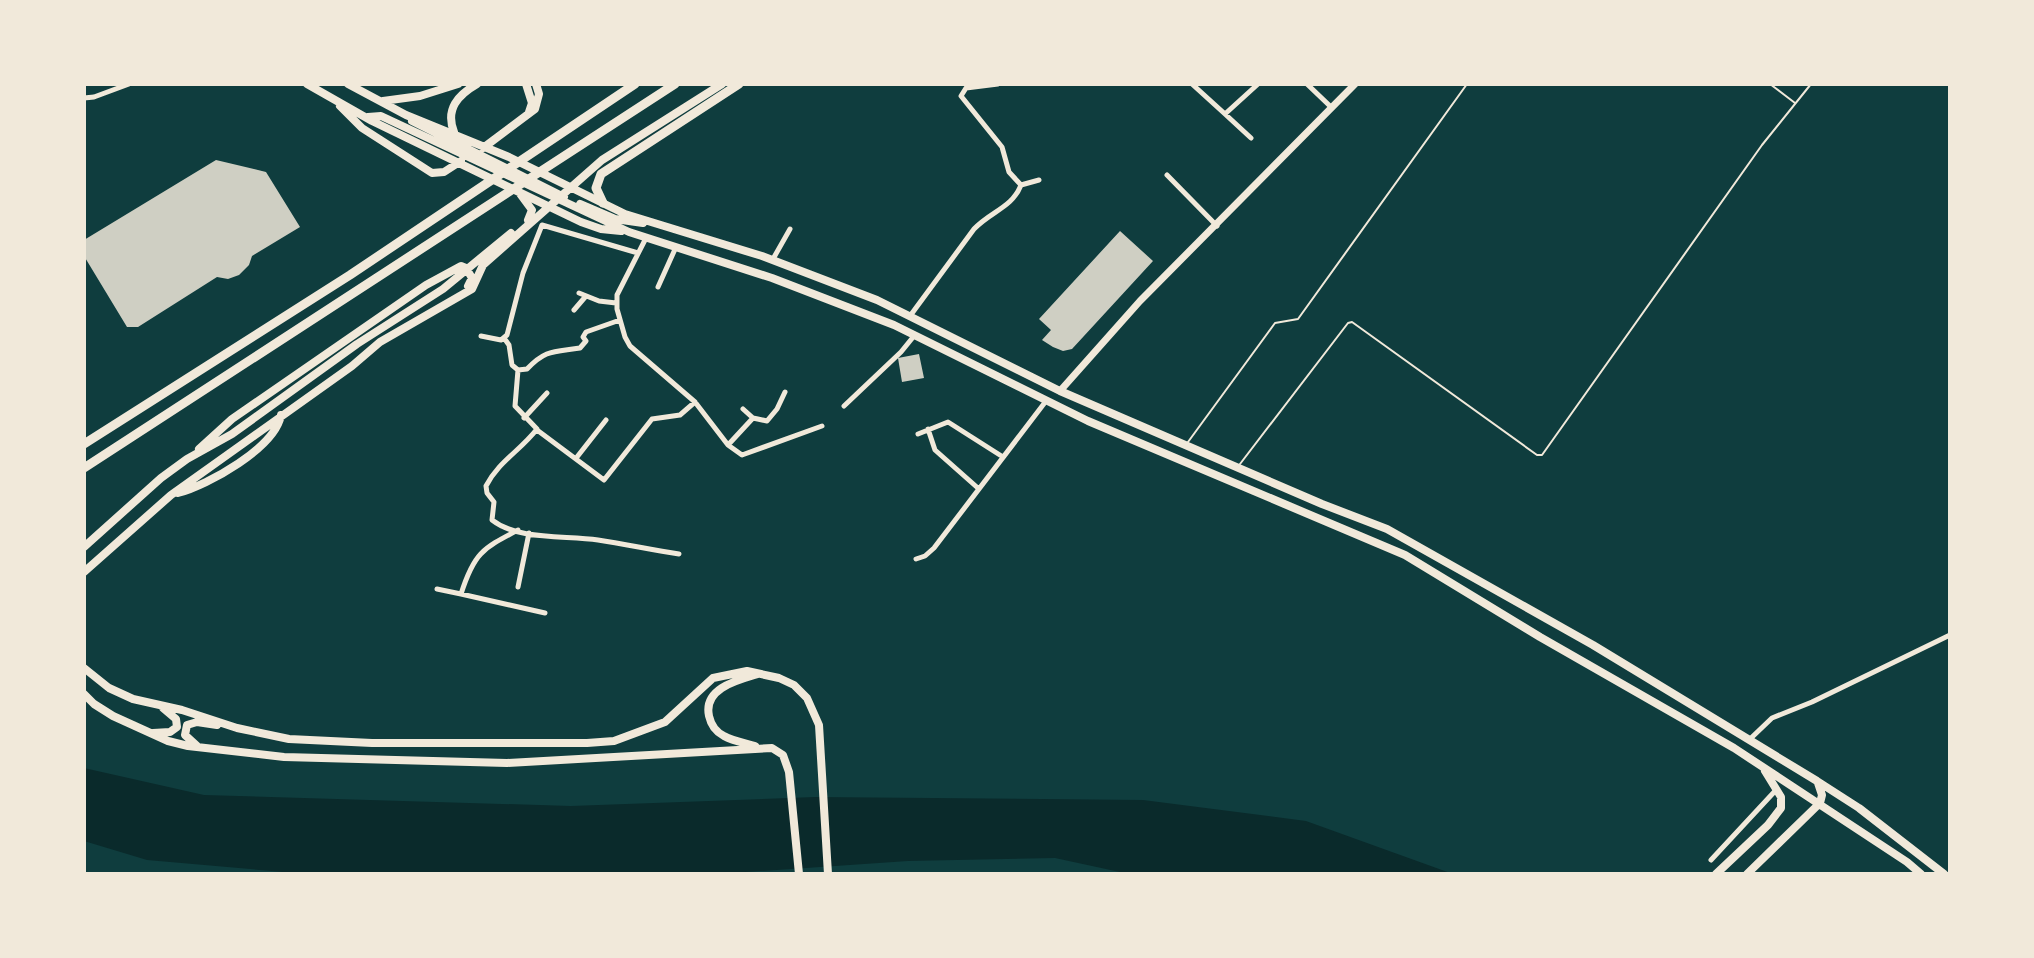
<svg xmlns="http://www.w3.org/2000/svg" width="2034" height="958" viewBox="0 0 2034 958" font-family="Inter,sans-serif">
<style>
.water{fill:#0a2a2b}
.building{fill:#cfcfc3}
.lines{fill:none;stroke-linecap:round;stroke-linejoin:round}
.service{stroke:#f1e9da;stroke-width:2}
.minor{stroke:#f1e9da;stroke-width:5}
.secondary{stroke:#f1e9da;stroke-width:7}
.primary{stroke:#f1e9da;stroke-width:8}
.motorway{stroke:#f1e9da;stroke-width:9}
</style>
<rect width="100%" height="100%" fill="#0f3d3e"/>
<!-- water -->
<path class="water" d="M84,768L204,795L571,806L815,797L1143,800L1306,821L1453,874H1129L1055,858L908,861L716,874H306L147,860L84,841Z"/>
<!-- building -->
<path class="building" d="M216,160L266,172L300,227L252,256L249,265L239,275L228,279L217,277L138,327H127L84,256V240Z
M1120,231L1153,261L1072,349L1063,351L1053,347L1042,340L1051,330L1039,319Z
M919,354L924,378L902,382L898,358Z"/>
<g class="lines">
<!-- service -->
<path class="service" d="M1770,84L1795,103
M1188,442L1275,323L1298,319L1467,84
M1240,464L1348,323L1352,322L1537,455H1542L1762,145L1811,84"/>
<!-- minor -->
<path class="minor" d="M998,84L966,88L961,96L1002,147L1009,172L1021,185
M1192,84L1225,114L1258,84
M1307,84L1331,107
M84,98L94,97L129,84
M1225,114L1251,138
M1167,175L1217,226
M1021,185L1039,180
M646,238L617,295V309L625,337L630,346L695,402L728,445L742,455L822,426
M773,259L790,229
M658,287L676,247
M579,293L599,301L616,303
M574,310L586,296
M910,316L974,229C991,211 1012,208 1021,185
M481,336L501,340L507,335L523,273L542,225L638,253
M504,338L509,345L512,365L518,370L515,406L537,429C520,451 499,461 486,486L487,493L494,502L492,520C519,541 566,535 598,540C625,544 652,550 679,554
M518,370L527,369C546,349 554,352 580,348L586,341L583,337L586,332L620,320
M844,406L901,352L914,336
M524,418L547,393
M753,418L767,421L777,409L785,392
M928,429L935,450L979,489
M537,430L604,480L652,419L680,415L695,402
M918,434L948,422L1003,457
M728,445L753,418L743,409
M577,457L606,420
M916,559L925,556L934,548L1046,401
M518,587L529,533
M437,589L461,594C474,553 482,549 518,530
M461,594L545,613
M1749,740L1772,718L1812,702L1950,635
M1711,860L1776,790"/>
<!-- secondary -->
<path class="secondary" d="M1060,391L1140,301L1355,84"/>
<!-- primary -->
<path class="primary" d="M307,84L372,121L581,222L601,229L621,231
M348,84L406,115L509,157L625,214L762,256L877,300L1060,391L1322,504L1387,529L1593,645L1817,781L1859,808L1944,874
M526,84L532,103L529,112
M383,101L420,96L458,84
M340,106L362,128L432,173L444,172L461,161
M368,117L381,116L629,232L772,278L894,325L1088,421L1405,555L1540,637L1734,748L1907,862L1921,874
M412,121L564,197
M454,132C445,109 458,95 477,84
M483,148L535,109L539,94L536,84
M518,191L532,210L528,220
M580,204L615,219L643,223
M199,449L232,419L426,285L461,266L466,268L472,278L468,286
M178,493C208,485 275,448 281,415
M84,547L161,478L187,459L232,434L357,344L443,289L511,233
M84,572L171,495L352,366L380,342L472,289L483,265L602,160L722,84
M84,668L109,688L133,699L182,710L237,728L289,739L372,743H587L614,741L665,722L713,678L747,671L779,678L794,685L807,698L819,725L828,874
M84,694L94,704L113,716L168,741L188,746L284,757L507,763L772,748L783,755L789,772L799,874
M153,733L170,732L177,727L176,719L163,708
M197,746L185,735L187,725L197,722L217,725
M755,746C745,743 733,741 724,736C716,732 711,725 709,716C703,688 738,680 758,674
M1716,874L1768,825L1781,808V797L1765,771
M1747,874L1820,803L1822,795L1818,783"/>
<!-- motorway -->
<path class="motorway" d="M603,203L596,188L601,174L739,84
M84,444L350,275L635,84
M84,468L675,84"/>
</g>
<!-- border -->
<rect width="2034" height="958" fill="none" stroke="#f1e9da" stroke-width="172"/>
</svg>
